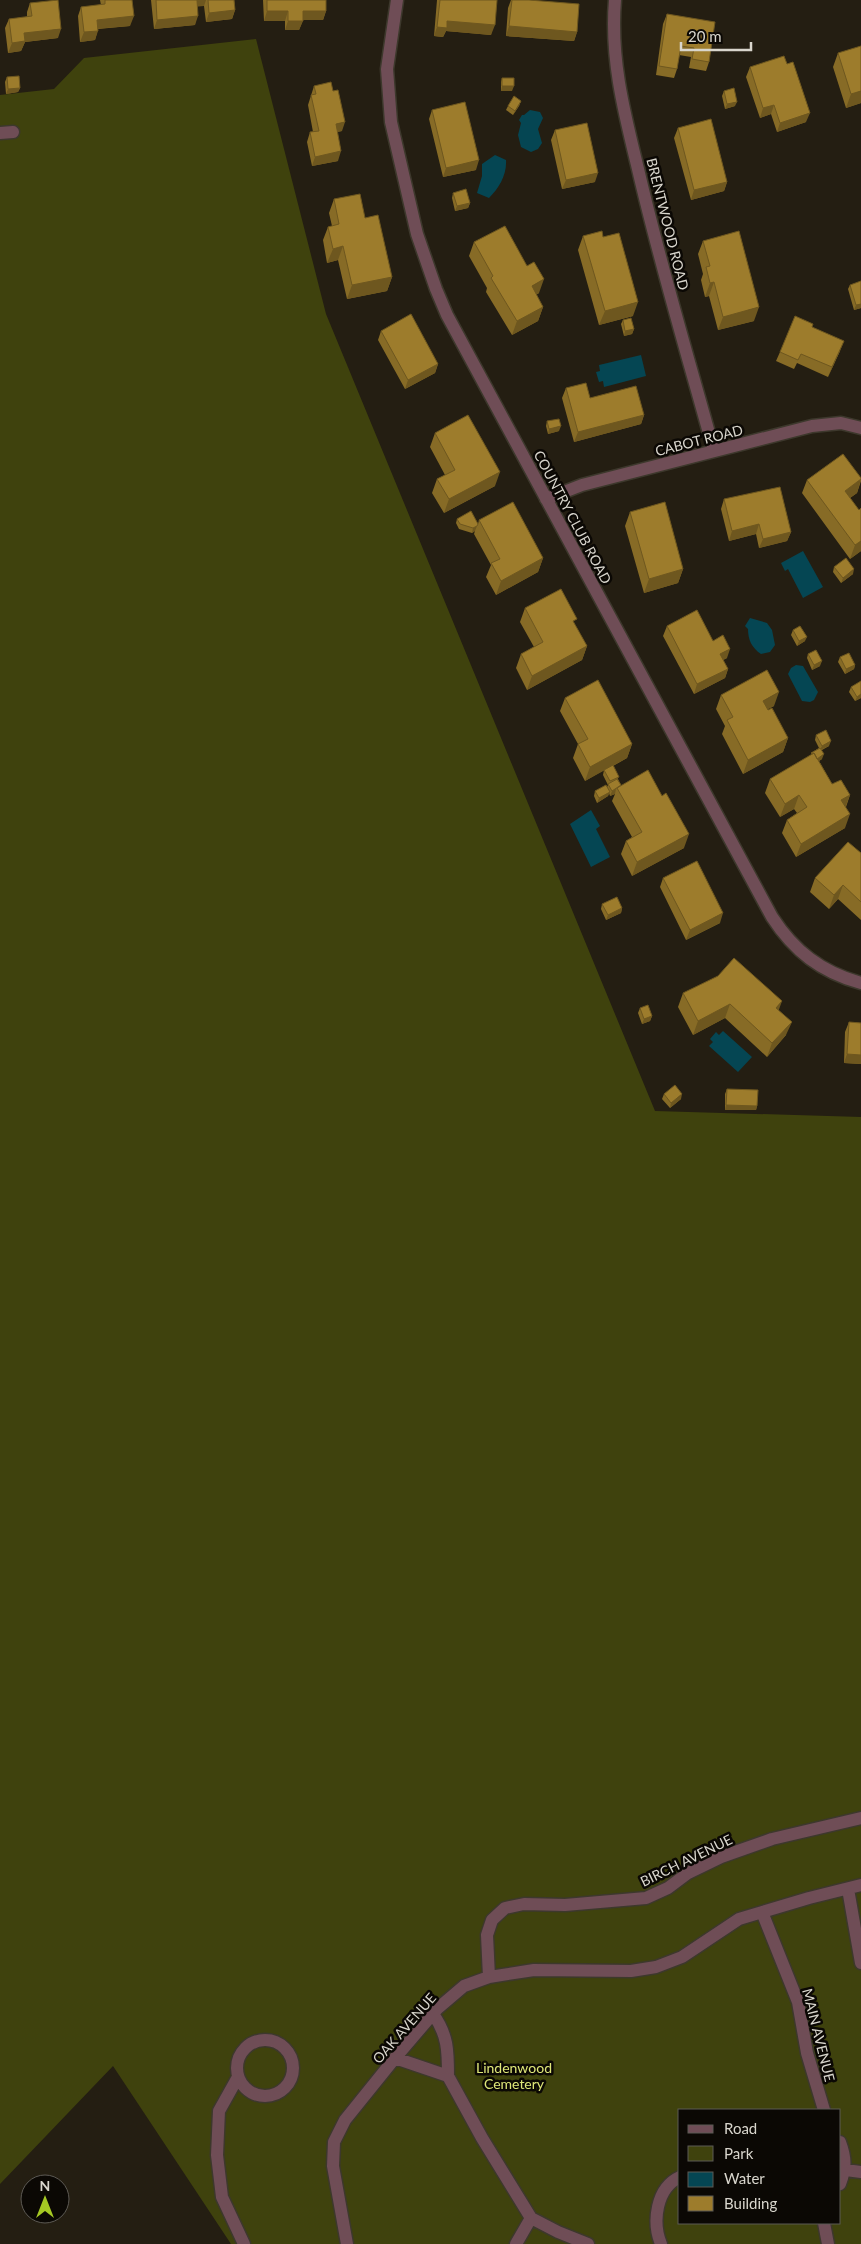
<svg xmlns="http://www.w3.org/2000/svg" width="861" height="2244" viewBox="0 0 861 2244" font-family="Lato,sans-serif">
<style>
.green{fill:#3f420d;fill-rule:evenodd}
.water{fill:#054653}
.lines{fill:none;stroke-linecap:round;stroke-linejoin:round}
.minor-casing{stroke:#3d382c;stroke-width:15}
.minor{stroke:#6f4d56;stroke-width:12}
.wall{fill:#876b26}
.shaded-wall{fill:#6e571f}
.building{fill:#9d7c2c;stroke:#6e571f}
.labels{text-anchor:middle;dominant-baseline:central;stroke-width:5;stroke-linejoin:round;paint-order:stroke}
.street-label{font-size:14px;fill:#d9d6cd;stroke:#0b0804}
.park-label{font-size:14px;fill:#dfe779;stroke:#0b0804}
</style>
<rect width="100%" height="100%" fill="#241e12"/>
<!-- green -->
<path class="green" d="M256,39L326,314L655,1111L861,1117V2244H231L113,2066L0,2184V95L54,89L84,58ZM680,2110H840V2223H680Z"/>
<!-- water -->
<path class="water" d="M530,110L540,112L543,118L538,129L542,143L538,149L531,152L521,147L518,135L521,123L519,120L522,115H524Z
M495,155L506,160C507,175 499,188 489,198L477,193L482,176V164Z
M641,355L646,376L604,387L603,381L599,382L596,372L600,371L599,365Z
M803,551L823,587L803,598L788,569L785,571L781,563Z
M750,618L767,623L772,630L775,645L770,652L761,654C752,648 748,640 748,629L745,626Z
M796,665L803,666L818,692L814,700L810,702L802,701L788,674L791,668Z
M591,810L600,826L596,829L610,857L591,867L570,824Z
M723,1031L752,1057L738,1072L709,1046L713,1042L710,1039L716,1032L719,1035Z"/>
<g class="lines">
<!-- minor casing -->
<g class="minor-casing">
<path id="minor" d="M397,0L387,69L391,122L417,234L436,289L447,315L772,917C794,951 821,972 861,983
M615,0C610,58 624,112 638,169C660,264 688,357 714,451
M0,133L13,132
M546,499L582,485L812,426L841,423L861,428
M848,1889L861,1963
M762,1912L798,2002L807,2053L824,2110
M489,1977L487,1935L492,1920L505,1908L524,1904L565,1905L646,1898L668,1888L688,1873L721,1857L772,1839L861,1818
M433,2014C448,2035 448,2051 448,2076
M237 2068a28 28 0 1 1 56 0a28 28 0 1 1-56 0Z
M395,2058L448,2076L482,2138L531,2218
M238,2077L219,2111L217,2155L222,2197L244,2244
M840,2142C846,2158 846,2168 840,2184
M846,2170L861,2172
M824,2223L828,2244
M347,2244L333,2166L334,2142L345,2120L395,2058L437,2009L464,1986L489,1977L534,1970L631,1971L656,1967L682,1957L739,1919L809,1898L861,1885
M516,2244L531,2218L558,2232L588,2244
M661,2244C652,2222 656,2188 680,2177"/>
</g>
<!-- minor -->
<use href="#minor" class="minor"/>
</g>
<!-- wall -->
<path class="wall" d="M100,0H132L130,26L98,29L95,40L80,42L78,16L81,7L101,5Z
M151,0H234L235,10L232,19L206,22L204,6H197L195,25L154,29Z
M263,0H326V11L323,20H303L299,30H285V21H264Z
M437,0H497L491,35L446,31L443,37L434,36Z
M511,0H529L577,32L574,41L506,36L508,8Z
M30,3L58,38L25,42L21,51L8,53L5,28L9,19L27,17V12Z
M667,14L709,62L706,71L689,68L691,57L679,55L677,69L674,78L656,75L663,24Z
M838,53L861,103L846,108L833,67Z
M750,67L806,122L777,132L771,114L760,118L746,77Z
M7,77L20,88L18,92L6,94L5,82Z
M502,78L512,91H501V82Z
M314,86L342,131L337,132L338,161L312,166L307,142L310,132H313L308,105Z
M724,91L735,106L725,109L722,96Z
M521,101L519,106L513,115L506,110L508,106Z
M432,110L476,170L443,177L429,119Z
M678,128L727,182L724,191L691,200L674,138Z
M555,130L595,182L562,189L551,140Z
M453,193L470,203L468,208L455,211L452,198Z
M334,199L365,218L392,277L387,291L347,299L338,260L327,263L323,240L328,227L332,226L329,213Z
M583,236L603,237L633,316L599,325L578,250Z
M703,241L754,321L718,330L709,296L705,297L701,280L703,274L698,254Z
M474,242L539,293L536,295L543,307L538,321L512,335L486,292L487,288L469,256Z
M850,285L861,308L854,310L848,289Z
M623,320L634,329L632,334L624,336L621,324Z
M812,327L840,351L828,377L797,363L794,369L776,361L780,352Z
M381,331L438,364L435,373L405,389L378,340Z
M566,388L590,398L644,415L641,424L574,442L562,398Z
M547,421L559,431L548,434L546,426Z
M435,433L495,486L444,513L432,493L437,479L445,475L430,447Z
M861,478V481L857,493L850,498L861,551L850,559L802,493L807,480Z
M724,499L791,532L787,541L759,548L756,534L729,541L721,509Z
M630,512L683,569L678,583L644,593L625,526Z
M457,519L478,524L479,520L543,558L538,572L496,595L486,577L491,565L474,534L475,531L472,533L459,529L456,523Z
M834,567L853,574L841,583L833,572Z
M525,608L575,625L587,646L582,660L527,690L516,668L521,654L534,647L520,622Z
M667,626L713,641L727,658L723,660L728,669L725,678L694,694L663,636Z
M793,630L805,641L797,646L791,635Z
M808,654L820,666L812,670L807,658Z
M840,657L855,665L854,669L845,674L838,662Z
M851,687L861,698L855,701L849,692Z
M721,695L774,706L767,709L788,738L783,752L743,774L722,734L725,726L716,709Z
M565,698L632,744L627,758L613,766L618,779L621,785L684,848L632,876L621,854L626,841L632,837L612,801L615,794L610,796L609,793L608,796L597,803L594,796L595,791L607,787L608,785L603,775L604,770L585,781L573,758L578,744L560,711Z
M816,735L829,746L822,750V759L819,761L832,784L850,795L846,807L845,828L796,857L782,833L787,820L797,813L794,809L780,817L765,793L770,779L811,755V753L819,748L815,740Z
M861,853V920L838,899L829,909L810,892L815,878Z
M663,878L720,923L686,940L660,887Z
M602,904L622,908L621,913L606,920L601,909Z
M683,993L779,1011L786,1035L767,1057L725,1018L693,1035L678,1007Z
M640,1008L652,1016L650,1021L642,1024L638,1013Z
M849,1022L861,1023V1064L844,1063L845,1032Z
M727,1089L757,1106L756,1110H725V1094Z
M664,1094L681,1099L670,1108L662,1099Z"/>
<!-- shaded-wall -->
<path class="shaded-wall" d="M195,0H206L204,6L193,7Z
M235,10L232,19L206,22L209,13Z
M267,11H288L285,21H264Z
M303,11H326L323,20H299Z
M134,16L130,26L94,29L97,20Z
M198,16L195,25L154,29L157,20Z
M288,21H303L299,30H285Z
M447,21L495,25L491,35L446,31L443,37L434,36L437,27Z
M509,26L577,32L574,41L506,36Z
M61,29L58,38L25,42L21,51L8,53L12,43L24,33Z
M98,31L95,40L80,42L84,32Z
M502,86H514L512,91H501Z
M20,88L18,92L6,94L8,89Z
M861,91V103L846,108L851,94Z
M521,101L519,106L513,115L515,111Z
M737,102L735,106L725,109L727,104Z
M774,105L771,114L760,118L763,108Z
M810,113L806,122L777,132L780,123Z
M345,122L342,131L332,133L336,124Z
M341,151L338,161L312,166L315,157Z
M479,160L476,170L443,177L446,168Z
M598,173L595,182L562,189L566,180Z
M727,182L724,191L691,200L694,190Z
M470,203L468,208L455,211L457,206Z
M343,246L338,260L327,263L333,249Z
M392,277L387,291L347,299L352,285Z
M544,279L539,293L527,300L532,286Z
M714,282L709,296L705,297L710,283Z
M638,302L633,316L599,325L605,311Z
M861,304V308L854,310L856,305Z
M543,307L538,321L512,335L517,321Z
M759,307L754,321L718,330L723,317Z
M634,329L632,334L624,336L625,331Z
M844,341L840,351L828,377L832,367Z
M438,364L435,373L405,389L408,380Z
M644,415L641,424L574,442L578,432Z
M561,426L559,431L548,434L549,429Z
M500,472L495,486L444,513L449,499Z
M861,479L857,493L840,505L845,491Z
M759,524L756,534L729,541L732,531Z
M477,526L475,531L472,533L473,528Z
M791,532L787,541L759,548L763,539Z
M861,541V551L850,559L855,545Z
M543,558L538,572L496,595L501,581Z
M683,569L678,583L644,593L649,579Z
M854,569L853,574L841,583L843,578Z
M807,637L805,641L797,646L799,641Z
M587,646L582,660L527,690L532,676Z
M730,649L727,658L717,663L720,654Z
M822,661L820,666L812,670L814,665Z
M855,665L854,669L845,674L846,669Z
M728,669L725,678L694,694L697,684Z
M779,692L774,706L758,715L763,701Z
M861,694V698L855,701L857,697Z
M788,738L783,752L743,774L748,760Z
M831,741L829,746L820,750L822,746Z
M632,744L627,758L585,781L590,767Z
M824,754L822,759L814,764L816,760Z
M616,789L615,794L610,796L612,791Z
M610,792L608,796L597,803L599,798Z
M799,795L794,809L780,817L785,804Z
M850,795L845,808L841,800Z
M850,814L845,828L796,857L801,844Z
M689,834L684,848L632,876L637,862Z
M843,885L838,899L829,909L834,895Z
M622,908L621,913L606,920L608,915Z
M723,913L720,923L686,940L690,930Z
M782,1001L777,1015L776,1008Z
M730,1004L725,1018L693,1035L698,1021Z
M652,1016L650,1021L642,1024L644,1019Z
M792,1022L786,1035L767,1057L772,1043Z
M847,1054L861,1055V1064L844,1063Z
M682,1094L681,1099L670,1108L671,1103Z
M726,1105L757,1106L756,1110H725Z"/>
<!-- building -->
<path class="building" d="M58,0L61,29L24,33L25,41L12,43L9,19L32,16L30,3Z
M105,0H132L134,16L97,20L98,31L84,32L81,7L105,4Z
M156,0H197L198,16L157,20Z
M208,0H234L235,10L209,13Z
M267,0H326V11H303V21H288V11H267Z
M440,0H497L495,25L447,21V28L437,27Z
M512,0H529L579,4L577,32L509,26Z
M667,14L715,22L709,62L692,59L694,48L681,46L677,69L659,66Z
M861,46V91L851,94L838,53Z
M784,56L787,64L793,62L810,113L780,123L774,105L763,108L750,67Z
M19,76L20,88L8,89L7,77Z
M502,78H514V86H502Z
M331,82L333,91L338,90L345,122L336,124L341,151L315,157L310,132L319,131L311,95L316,94L314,86Z
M734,88L737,102L727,104L724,91Z
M514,96L521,101L515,111L508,106Z
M465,102L479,160L446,168L432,110Z
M711,119L727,182L694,190L678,128Z
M587,123L598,173L566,180L555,130Z
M466,189L470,203L457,206L453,193Z
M360,194L365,218L378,215L392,277L352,285L343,246L333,249L328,227L339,224L334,199Z
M505,226L527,266L534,262L544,279L532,286L543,307L517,321L491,278L493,276L474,242Z
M602,231L603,237L619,233L638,302L605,311L583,236Z
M739,231L759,307L723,317L714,282L710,283L706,267L710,266L703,241Z
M861,281V304L856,305L850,285Z
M411,314L438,364L408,380L381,331Z
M795,316L813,324L812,327L844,341L832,367L801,354L798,360L780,352Z
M631,318L634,329L625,331L623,320Z
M586,383L590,398L636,386L644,415L578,432L566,388Z
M468,415L500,472L449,499L437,479L455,470L435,433Z
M559,419L561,426L549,429L547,421Z
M843,454L861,478V479L845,491L859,510L861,508V541L855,545L807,480Z
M780,487L791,532L763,539L759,524L732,531L724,499Z
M513,502L543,558L501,581L491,563L500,559L479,520Z
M665,502L683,569L649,579L630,512Z
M471,511L478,524L477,526L473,528L460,524L457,519Z
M846,558L854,569L843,578L834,567Z
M561,589L577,619L573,621L587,646L532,676L521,654L543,642L525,608Z
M697,610L713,641L723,635L730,649L720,654L728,669L697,684L667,626Z
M800,626L807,637L799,641L793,630Z
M816,650L822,661L814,665L808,654Z
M849,653L855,665L846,669L840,657Z
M767,670L779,692L763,701L768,710L772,708L788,738L748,760L727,720L733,717L721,695Z
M598,680L632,744L590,767L578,744L588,739L565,698Z
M861,681V694L857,697L851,687Z
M826,730L831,741L822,746L816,735Z
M820,748L824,754L817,759L814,753L812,754L811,753Z
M814,753L832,784L841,780L850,795L841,800L850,814L801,844L787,820L807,807L799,795L785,804L770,779Z
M613,765L619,777L610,781L604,770Z
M648,770L662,796L666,793L689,834L637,862L626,841L642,832L617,788Z
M617,779L621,785L612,791L608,784Z
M606,785L610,792L599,798L595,791Z
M848,842L861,853V902L843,885L834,895L815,878Z
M697,861L723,913L690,930L663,878Z
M617,897L622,908L608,915L602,904Z
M734,958L782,1001L776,1008L792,1022L772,1043L730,1004L698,1021L683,993L718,976Z
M648,1005L652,1016L644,1019L640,1008Z
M849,1022L861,1023V1055L847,1054Z
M675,1085L682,1094L671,1103L664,1094Z
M727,1089L758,1090L757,1106L726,1105Z"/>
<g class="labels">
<!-- street labels -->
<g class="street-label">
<text transform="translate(668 224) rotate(76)">BRENTWOOD ROAD</text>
<text transform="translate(699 440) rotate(-14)">CABOT ROAD</text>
<text transform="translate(573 517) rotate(62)">COUNTRY CLUB ROAD</text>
<text transform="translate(686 1860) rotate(-26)">BIRCH AVENUE</text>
<text transform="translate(404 2028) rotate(-49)">OAK AVENUE</text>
<text transform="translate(819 2035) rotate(76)">MAIN AVENUE</text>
</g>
<!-- park labels -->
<g class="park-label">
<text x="514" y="2067">Lindenwood<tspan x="514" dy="16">Cemetery</tspan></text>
</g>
</g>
<!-- legend -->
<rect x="678" y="2109" width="162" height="115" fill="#0b0804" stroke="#5d5a54"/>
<rect x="688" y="2125" width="25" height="8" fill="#6f4d56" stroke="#5d5a54"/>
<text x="724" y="2134" font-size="15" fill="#d9d6cd">Road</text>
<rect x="688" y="2146" width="25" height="15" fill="#3f420d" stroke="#5d5a54"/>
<text x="724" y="2159" font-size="15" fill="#d9d6cd">Park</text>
<rect x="688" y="2172" width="25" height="15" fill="#054653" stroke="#5d5a54"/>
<text x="724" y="2184" font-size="15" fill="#d9d6cd">Water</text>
<rect x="688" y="2196" width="25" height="15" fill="#9d7c2c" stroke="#5d5a54"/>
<text x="724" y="2209" font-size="15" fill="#d9d6cd">Building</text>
<!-- north arrow -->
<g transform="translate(45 2199)"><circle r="24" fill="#0b0804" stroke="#5d5a54"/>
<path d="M0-4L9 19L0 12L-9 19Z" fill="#a5c823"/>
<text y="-8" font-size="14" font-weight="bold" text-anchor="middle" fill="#d9d6cd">N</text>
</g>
<!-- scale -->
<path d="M681 42v8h70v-8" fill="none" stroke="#d9d6cd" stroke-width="2.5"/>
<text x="688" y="42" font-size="15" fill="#d9d6cd" stroke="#0b0804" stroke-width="4" paint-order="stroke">20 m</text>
</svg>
